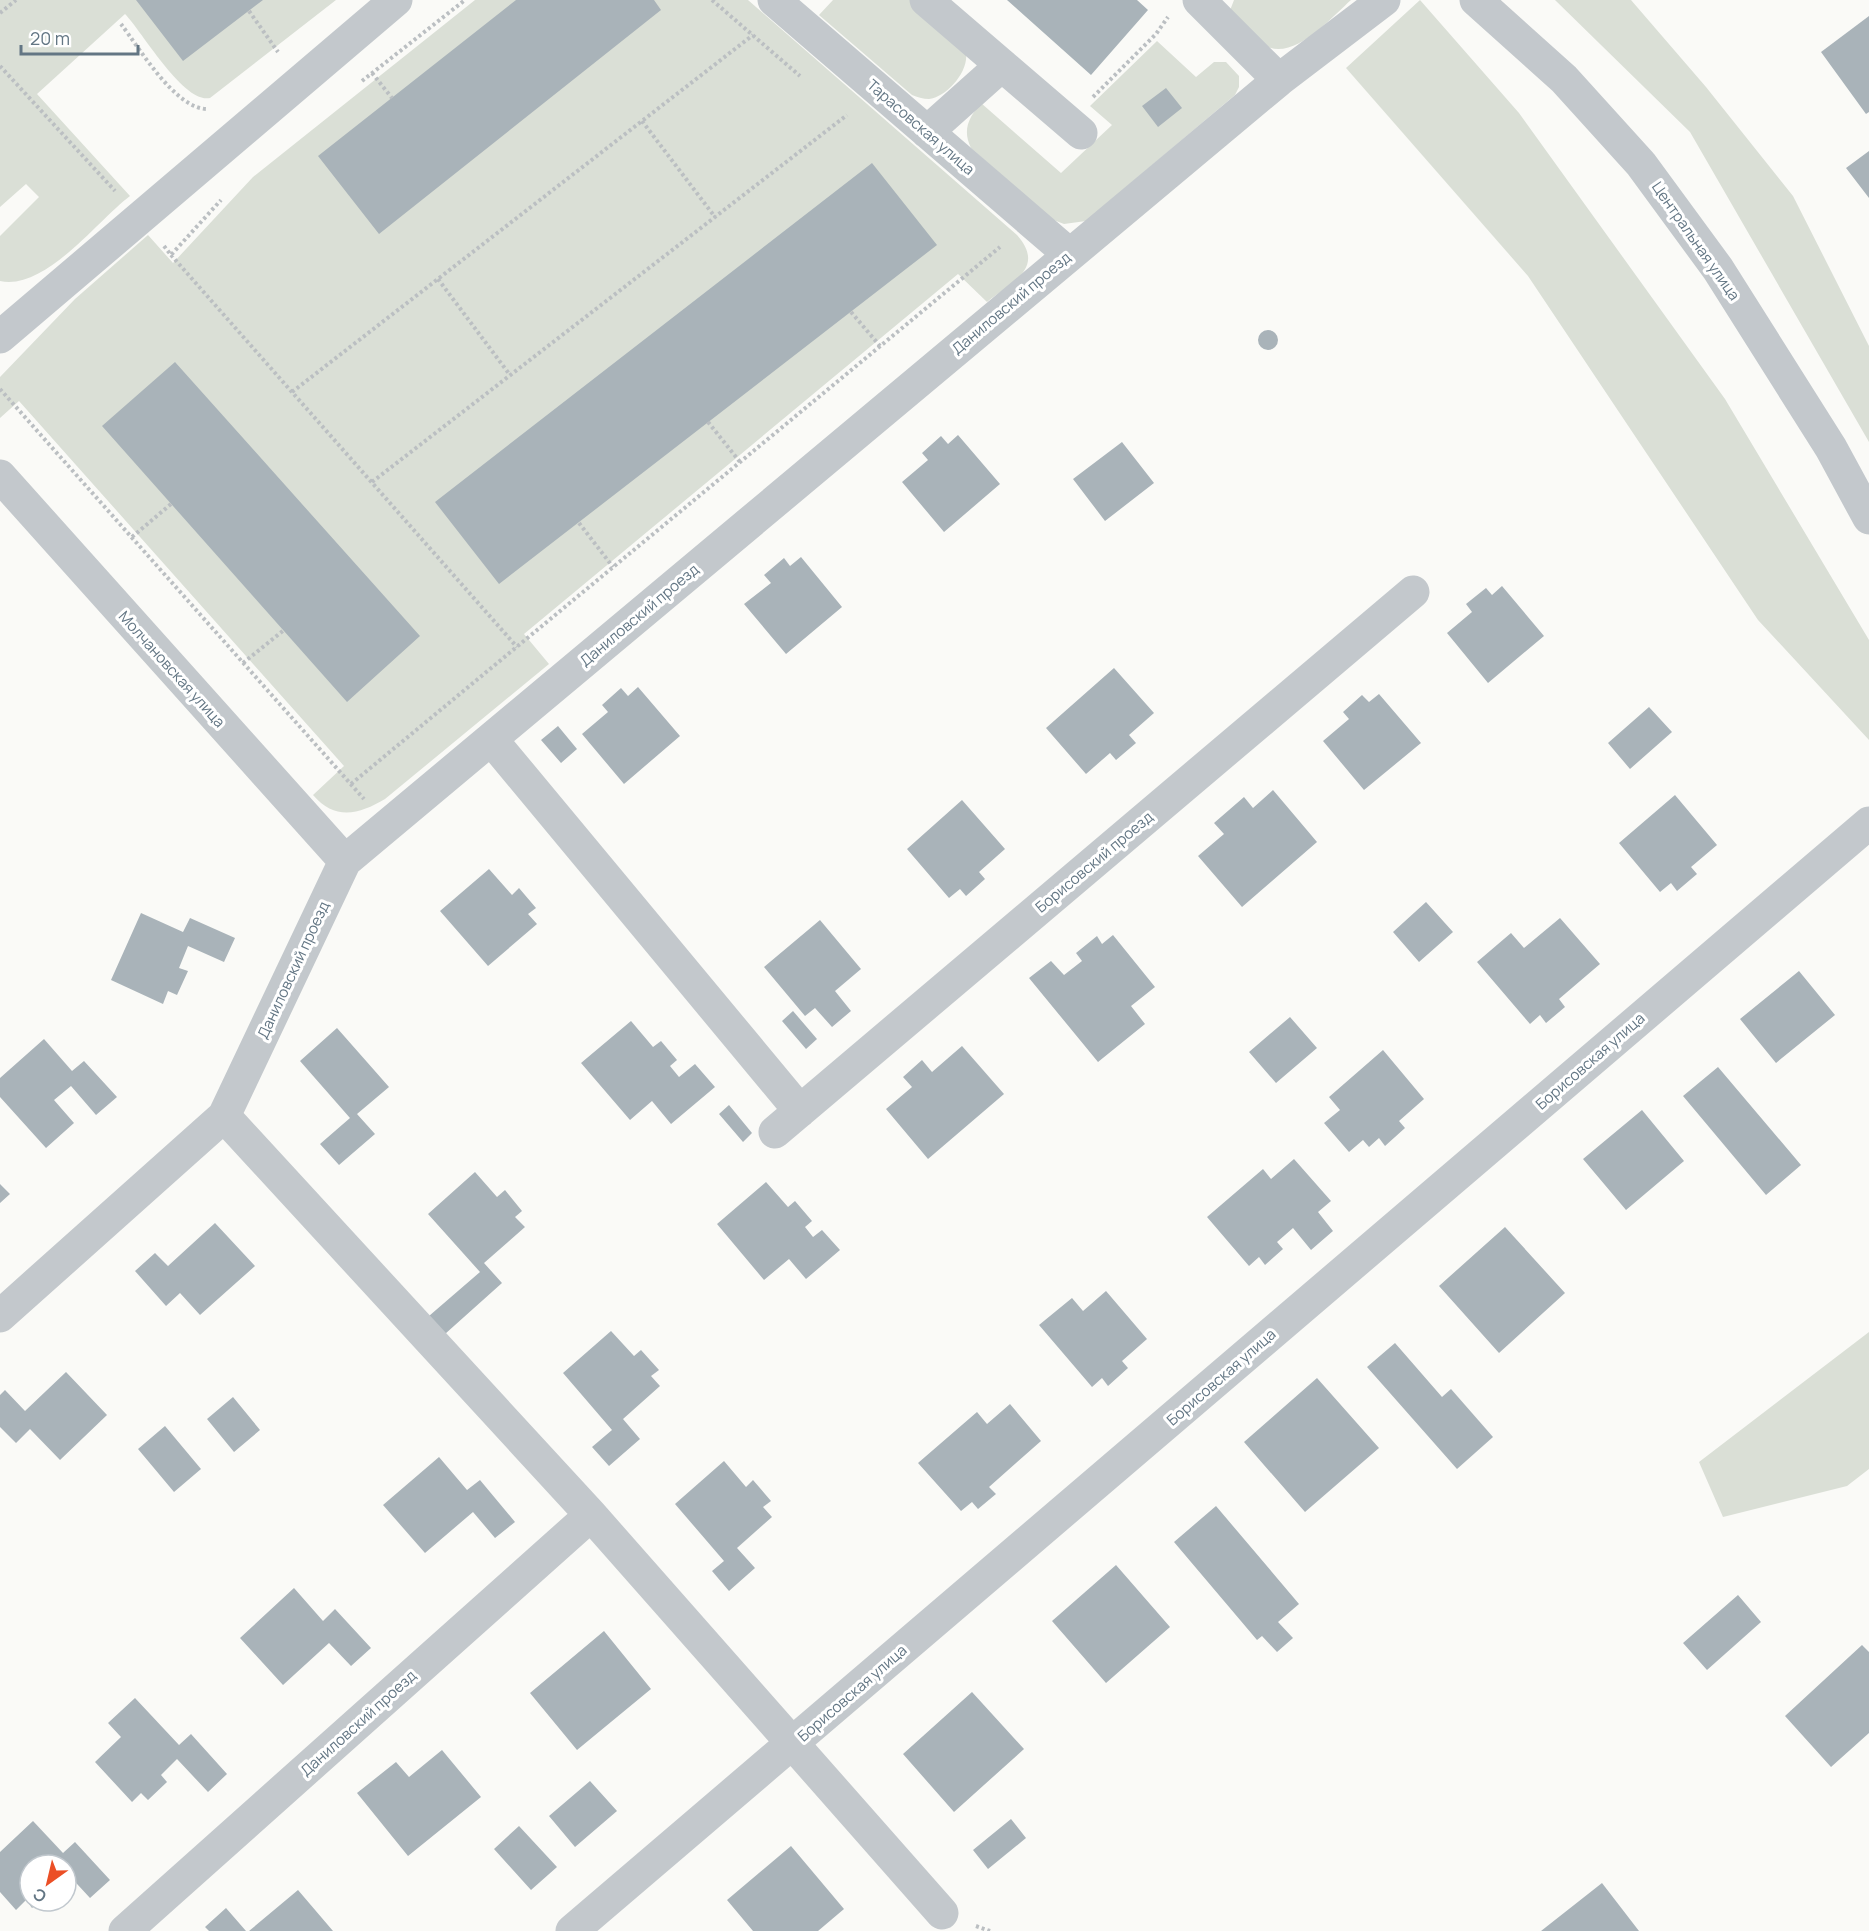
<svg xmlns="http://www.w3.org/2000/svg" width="1869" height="1931" viewBox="0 0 1869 1931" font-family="Manrope,sans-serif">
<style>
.green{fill:#dadfd6}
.building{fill:#a9b3b9}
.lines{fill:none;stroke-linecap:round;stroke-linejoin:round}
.path{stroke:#bbbfc2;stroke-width:4;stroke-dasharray:3 3;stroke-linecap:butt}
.minor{stroke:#c3c8cc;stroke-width:33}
.labels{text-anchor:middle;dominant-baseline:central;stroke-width:6;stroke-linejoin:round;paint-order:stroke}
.street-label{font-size:15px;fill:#637684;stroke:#fff}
</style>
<rect width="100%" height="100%" fill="#fafaf7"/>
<!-- green -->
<path class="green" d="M0,0H336L210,98C184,104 143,33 125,14L37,94L130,196C97,221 45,291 0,281V236L39,197L26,184L0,207Z
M475,0H748L1017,235C1046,268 1012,282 987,302L958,274L524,634L549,664L385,799C360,814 335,821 313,795L344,766L19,401L0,418V377L75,299L148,235L173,263L253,177Z
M833,0H913C924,10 959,36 964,47C974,66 948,97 929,99C923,99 917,97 912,95L819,15Z
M1234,0H1351C1333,16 1296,59 1268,47C1257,42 1239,21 1229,13Z
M1420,0L1519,113L1725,399L1869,640V740L1758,620L1528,276L1346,68Z
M1555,0H1631L1706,87L1793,196L1869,346V442L1690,132Z
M1157,41L1196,77L1214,62H1226L1239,76V87L1235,95L1086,221L1064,224L1051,219L971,148C962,130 969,117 981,103L1061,173L1112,125L1090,106Z
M1869,1332V1469L1847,1486L1723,1517L1699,1462Z"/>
<!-- building -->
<path class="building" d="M136,0H263L183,61Z
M516,0H654L661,10L379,234L318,156Z
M1007,0H1137L1148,10L1091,75Z
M1869,16V112L1866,114L1821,52Z
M1166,88L1182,108L1158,127L1142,106Z
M1869,151V198L1846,168Z
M872,163L937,245L499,584L435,502Z
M1258 340a10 10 0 1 1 20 0a10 10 0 1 1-20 0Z
M175,362L420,636L347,702L102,426Z
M958,435L1000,484L944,532L902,482L928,460L922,453L941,436L948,444Z
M1122,442L1154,483L1105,521L1073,479Z
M801,557L842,607L786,654L744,604L771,583L764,575L784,558L790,566Z
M1502,586L1544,636L1488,683L1447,633L1472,612L1466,604L1486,588L1492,595Z
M1114,668L1154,713L1129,735L1136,743L1116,760L1110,753L1086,774L1046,728Z
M638,687L680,736L624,784L582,734L608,712L602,705L621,688L628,696Z
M1379,694L1421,743L1364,790L1323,741L1349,719L1343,712L1362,695L1369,702Z
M1649,707L1672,732L1630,769L1608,743Z
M558,726L577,749L561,763L541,740Z
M1273,790L1317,842L1242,907L1198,856L1224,834L1214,823L1244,797L1253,808Z
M1675,795L1717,845L1691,867L1697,874L1677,891L1671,883L1660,892L1619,843Z
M962,800L1005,849L979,872L985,879L966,896L960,889L949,898L907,849Z
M489,869L512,895L519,888L536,908L528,914L537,924L488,966L440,911Z
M1426,902L1453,932L1419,962L1393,932Z
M141,913L183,932L190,918L235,938L224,962L188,946L179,968L188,971L177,995L168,991L163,1004L111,980Z
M1560,918L1600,964L1559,999L1565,1007L1546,1023L1540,1015L1530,1024L1477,962L1511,933L1524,948Z
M820,920L861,969L835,991L851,1011L832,1027L815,1008L805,1016L764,967Z
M1113,935L1155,987L1131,1006L1145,1024L1098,1062L1029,978L1051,961L1064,975L1082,961L1076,953L1097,936L1102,944Z
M1799,971L1835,1015L1776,1063L1740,1019Z
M793,1011L817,1039L806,1049L782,1021Z
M1290,1017L1317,1048L1276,1083L1249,1052Z
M631,1021L653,1047L661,1041L677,1060L670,1066L679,1077L695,1064L715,1087L671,1124L652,1101L630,1120L581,1063Z
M337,1028L389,1087L357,1114L375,1134L339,1165L320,1144L350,1118L300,1061Z
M44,1039L72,1071L84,1061L117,1097L96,1115L71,1086L54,1100L74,1123L46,1148L0,1097V1078Z
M962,1046L1004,1094L928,1159L886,1109L912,1087L903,1077L922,1060L932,1072Z
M1383,1050L1424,1099L1399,1121L1405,1128L1385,1146L1379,1138L1369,1147L1363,1140L1349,1152L1324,1123L1340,1110L1329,1097Z
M1718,1067L1801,1165L1766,1195L1683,1096Z
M729,1105L752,1133L743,1142L719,1114Z
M1642,1110L1684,1161L1626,1210L1583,1159Z
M1294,1159L1331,1201L1318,1212L1333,1231L1311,1250L1293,1228L1277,1242L1283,1249L1265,1265L1259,1257L1249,1266L1207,1217L1263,1169L1271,1179Z
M475,1172L497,1197L505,1190L522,1211L515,1217L525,1227L484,1263L502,1283L445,1334L429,1316L480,1272L428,1214Z
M766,1182L788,1207L795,1201L812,1221L805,1227L813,1237L822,1230L840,1250L806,1279L789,1259L764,1280L717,1224Z
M0,1184L10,1194L0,1203Z
M215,1223L255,1266L200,1315L180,1293L166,1306L135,1271L155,1253L168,1266Z
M1505,1227L1565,1293L1499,1353L1439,1286Z
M1106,1291L1147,1339L1122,1361L1128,1368L1108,1386L1102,1378L1092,1387L1039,1325L1072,1298L1083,1311Z
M611,1331L634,1356L641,1350L659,1370L651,1376L660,1386L623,1419L640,1439L609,1466L592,1447L612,1430L563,1373Z
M1395,1343L1442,1397L1451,1389L1493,1437L1457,1469L1367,1367Z
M66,1372L107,1415L60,1460L30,1429L16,1443L0,1427V1395L5,1390L25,1411Z
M1317,1378L1379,1448L1305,1512L1244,1442Z
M233,1397L260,1430L234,1452L207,1419Z
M1010,1404L1041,1441L989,1487L996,1494L978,1509L972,1502L961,1511L918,1463L977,1412L987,1424Z
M165,1426L201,1469L174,1492L138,1449Z
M439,1457L467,1490L480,1480L515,1522L495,1538L473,1512L425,1553L383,1505Z
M724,1461L746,1487L753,1480L771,1501L763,1507L772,1517L737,1548L755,1568L729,1591L712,1571L724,1561L675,1504Z
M1216,1506L1299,1604L1278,1622L1293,1638L1277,1652L1262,1636L1257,1640L1174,1542Z
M1116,1565L1170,1627L1106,1683L1052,1621Z
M294,1588L323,1621L335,1609L371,1648L351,1666L329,1643L283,1685L240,1638Z
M1738,1595L1761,1622L1707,1670L1683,1643Z
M604,1631L651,1689L577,1750L530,1693Z
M1862,1645L1869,1652V1733L1831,1767L1785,1716Z
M972,1692L1024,1749L954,1812L903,1754Z
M135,1698L179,1745L191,1734L227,1774L208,1792L177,1759L161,1775L167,1782L148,1800L141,1793L132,1802L95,1762L121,1737L108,1723Z
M442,1750L481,1797L408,1856L357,1793L396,1762L409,1777Z
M590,1781L617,1811L575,1847L549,1816Z
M1011,1819L1026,1838L988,1869L973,1850Z
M33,1821L63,1853L75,1842L110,1880L90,1898L66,1872V1865H30V1901H40L32,1908L26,1900L16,1910L0,1892V1852Z
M519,1826L557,1867L531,1890L494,1849Z
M791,1846L844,1909L818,1931H753L727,1900Z
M1602,1883L1639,1931H1541Z
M298,1890L333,1931H249Z
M226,1908L246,1931H209L205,1927Z"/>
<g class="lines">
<!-- path -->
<path class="path" d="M712,0L800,76
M249,11L278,52
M0,13L16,0
M121,24C140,49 176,110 208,109
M0,66L115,191
M372,73L392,98
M362,81L465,0
M1093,97L1156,34L1168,17
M642,121L715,217
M164,246L171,255L221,200
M171,255L517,647
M438,279L510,375
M851,312L880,346
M0,389L364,799
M292,392L753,35
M708,422L740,462
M372,482L847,115
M579,523L613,567
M132,537L171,504
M243,663L284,630
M351,784L1000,247
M976,1926L990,1931"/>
<!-- minor -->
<path class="minor" d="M774,0L1069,254
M926,0L1081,133
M1199,0L1279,80
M1476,0L1564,79L1641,164L1718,269L1831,448L1869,518
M927,132L1002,65
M0,337L396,0
M0,476L345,861
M491,739L800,1111
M224,1116L591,1515L942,1913
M775,1132L1413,592
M0,1316L224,1116L345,861L1279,80L1384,0
M125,1931L591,1515
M572,1931L1869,823"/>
</g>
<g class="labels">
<!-- street labels -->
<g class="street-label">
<text transform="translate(921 127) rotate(41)">Тарасовская улица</text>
<text transform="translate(1696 241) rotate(55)">Центральная улица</text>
<text transform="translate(1011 303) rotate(-40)">Даниловский проезд</text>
<text transform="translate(639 615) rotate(-40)">Даниловский проезд</text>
<text transform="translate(172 669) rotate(48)">Молчановская улица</text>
<text transform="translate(1094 862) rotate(-40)">Борисовский проезд</text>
<text transform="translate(293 970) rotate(-65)">Даниловский проезд</text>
<text transform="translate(1590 1061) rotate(-41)">Борисовская улица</text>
<text transform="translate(1221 1377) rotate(-41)">Борисовская улица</text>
<text transform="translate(852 1693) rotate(-41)">Борисовская улица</text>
<text transform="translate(358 1723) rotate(-42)">Даниловский проезд</text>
</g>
</g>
<!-- north arrow -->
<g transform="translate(48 1883) rotate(214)"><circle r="28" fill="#ffffff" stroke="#c1c8ce" stroke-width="1.5"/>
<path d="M0-4.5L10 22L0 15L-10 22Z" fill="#eb4f26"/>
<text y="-9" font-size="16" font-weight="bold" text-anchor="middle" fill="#637684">С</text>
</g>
<!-- scale -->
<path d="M21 45v9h117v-9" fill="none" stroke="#637684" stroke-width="3"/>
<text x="30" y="45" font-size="18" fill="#637684" stroke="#ffffff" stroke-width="4.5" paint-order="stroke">20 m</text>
</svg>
